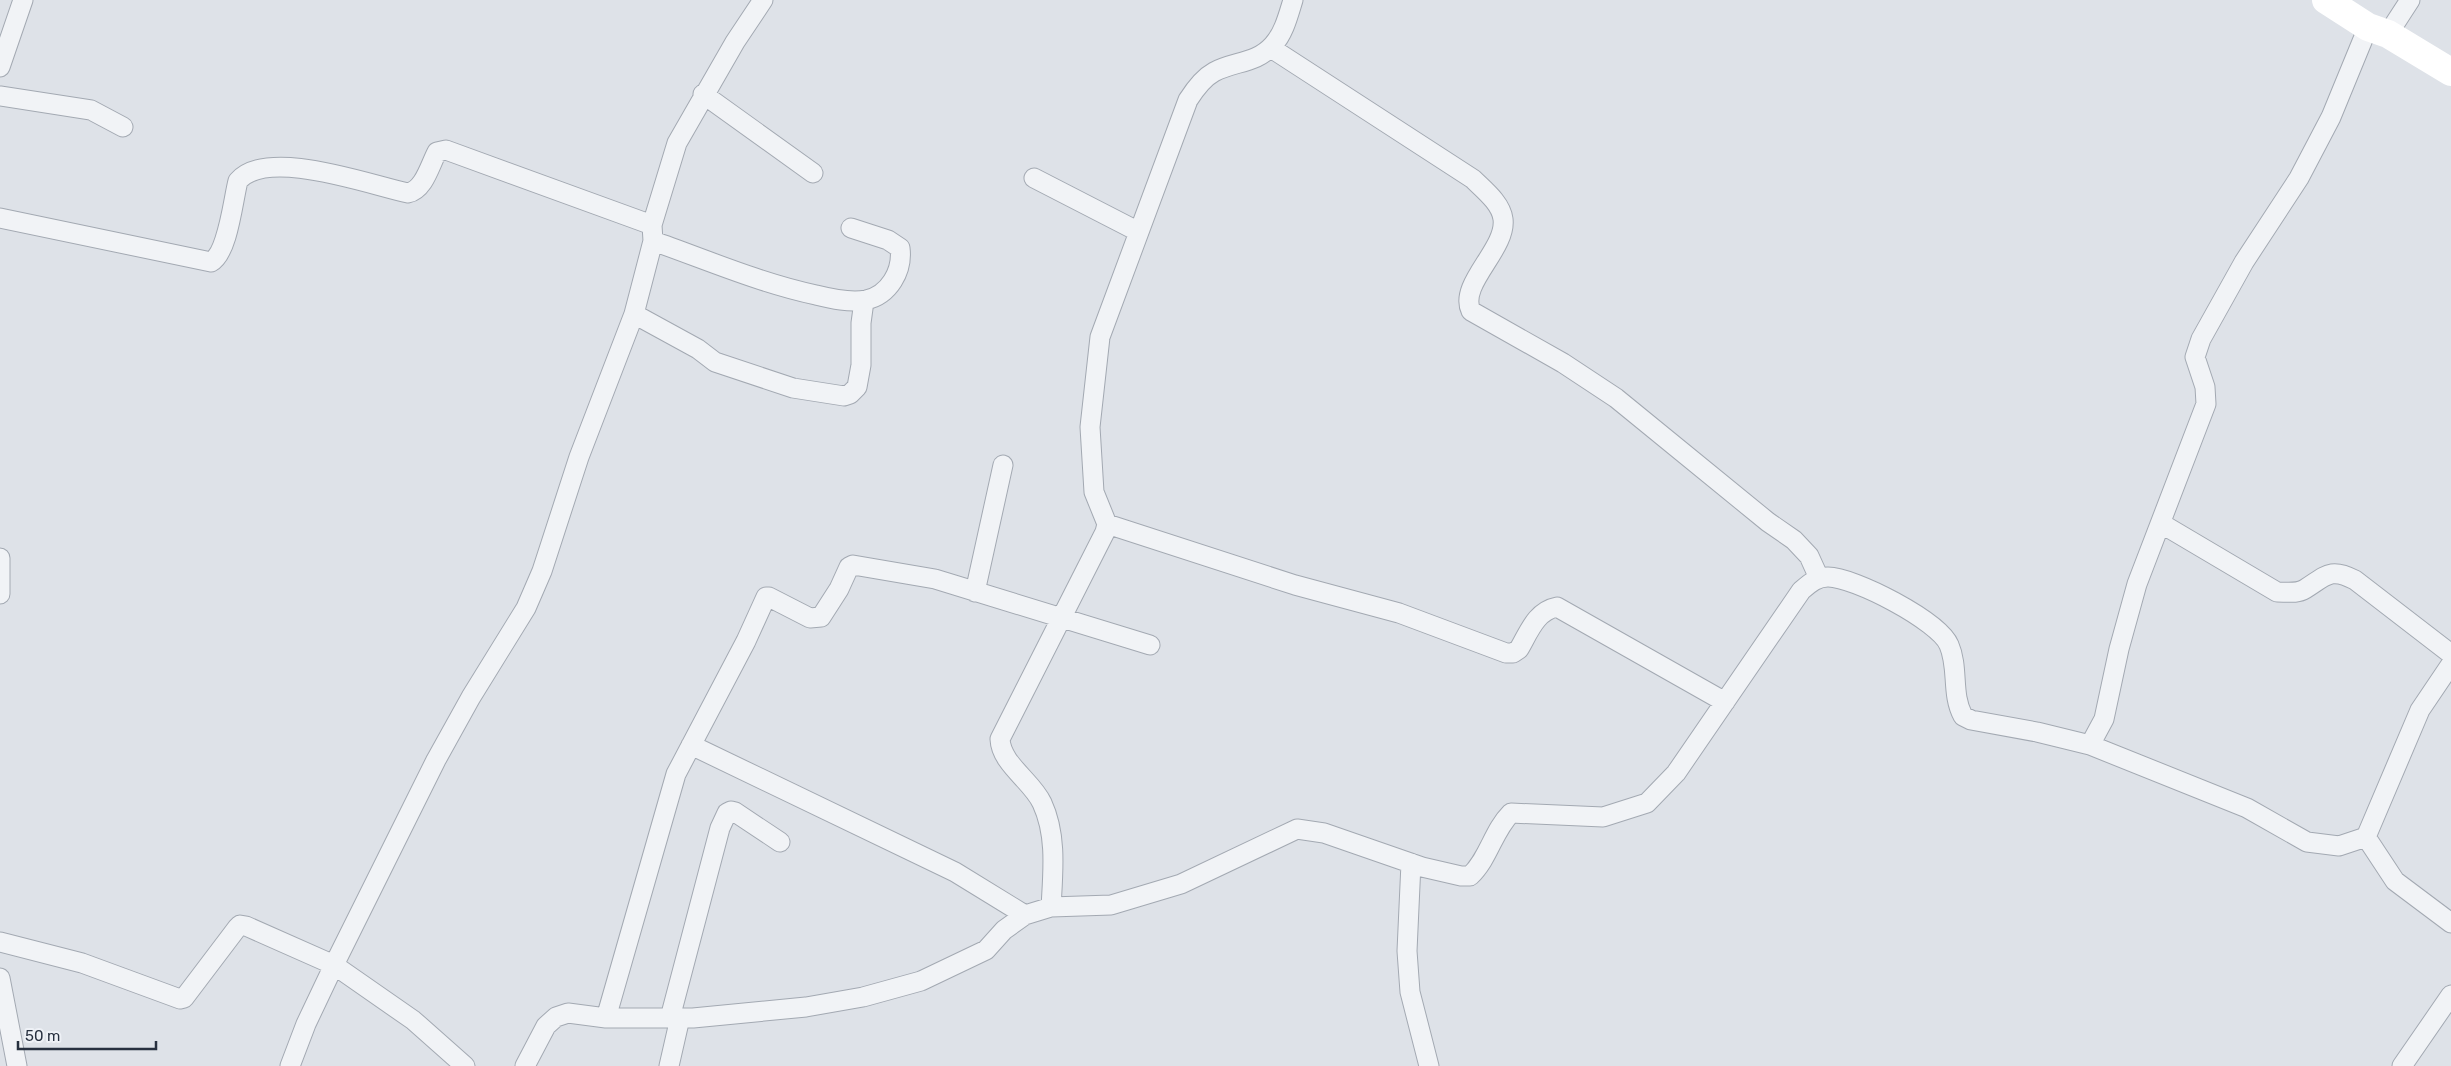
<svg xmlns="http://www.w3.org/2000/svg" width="2451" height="1066" viewBox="0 0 2451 1066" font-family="Rubik,sans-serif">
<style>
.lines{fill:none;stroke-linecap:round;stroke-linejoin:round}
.street-casing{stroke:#a3a9b2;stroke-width:21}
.street{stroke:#f1f3f6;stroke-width:19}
.secondary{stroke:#fff;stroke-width:28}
</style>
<rect width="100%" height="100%" fill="#dee2e8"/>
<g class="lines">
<!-- street casing -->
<g class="street-casing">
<path id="street" d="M2388,34L2410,0
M1271,48L1473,179C1484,190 1501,203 1503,219C1507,249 1458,284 1471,311L1563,363L1616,398L1768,522L1794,540L1809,556L1819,578
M0,67L23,0
M703,94L813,173
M0,96L91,110L123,127
M1034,178L1139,232
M0,218L211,262C228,253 233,200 238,181C267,147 370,185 408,193C424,190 430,165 437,152L446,150L652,225
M653,241C707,260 760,283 816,295C832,299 850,303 866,300C889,295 903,271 900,248L888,240L851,228
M634,314L698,349L715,362L793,388L844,396L850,394L857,387L861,365V323L864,301
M1107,524L1295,585L1399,613L1506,653H1513L1519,649C1529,632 1536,611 1557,607L1725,702
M2162,524L2277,592C2287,592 2297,594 2305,589C2326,576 2330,567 2355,580L2451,654
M0,558V594
M975,592L1003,465
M691,745L955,872L1025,915
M2090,745L2247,808L2307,842L2339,846L2366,837L2395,881L2451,923
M2366,837L2420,710L2451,664
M1411,863L1407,951L1410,992L1429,1066
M1051,907C1053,872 1057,835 1042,803C1032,781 1001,764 1000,739L1105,532L1107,524L1094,492L1090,427L1100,337L1188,100C1195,89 1203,78 1214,72C1234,61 1256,64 1273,45C1284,33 1288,16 1293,0
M0,942L82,963L180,999L184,998L237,928L240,925L246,926L334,965L413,1020L465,1066
M0,978L17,1066
M606,1018L676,774L746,641L766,597H769L810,618L821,617L839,589L849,567L853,565L935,579L1150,645
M670,1018L720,828L727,813L731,811L735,812L780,842
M290,1066L306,1024L334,965L436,760L471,697L526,608L542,571L579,457L634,314L653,241L652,225L677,143L735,42L763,0
M525,1066L546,1026L556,1017L568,1013L606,1018H693L806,1007L863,997L921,981L986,950L1004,930L1025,915L1051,907L1111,905L1181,884L1297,829L1324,833L1422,867L1461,876H1470C1489,858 1493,831 1511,813L1603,817L1647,803L1676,773L1801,591C1809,584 1816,577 1828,577C1854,577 1939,621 1949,645C1959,668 1951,694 1963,716L1971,720L2037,732L2090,745L2104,719L2119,649L2137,584L2206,404L2205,387L2195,357L2201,339L2244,262L2299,178L2331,117L2368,27
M669,1066L680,1018
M2402,1066L2451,995"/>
</g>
<!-- street -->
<use href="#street" class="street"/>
<!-- secondary -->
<path class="secondary" d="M2326,0L2368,27L2388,34L2451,72"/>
</g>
<!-- scale -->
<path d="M18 1041v8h138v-8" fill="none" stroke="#27303f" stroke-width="2.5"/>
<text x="25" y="1041" font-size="15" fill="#27303f" stroke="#eef1f6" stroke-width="4" paint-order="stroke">50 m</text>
</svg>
